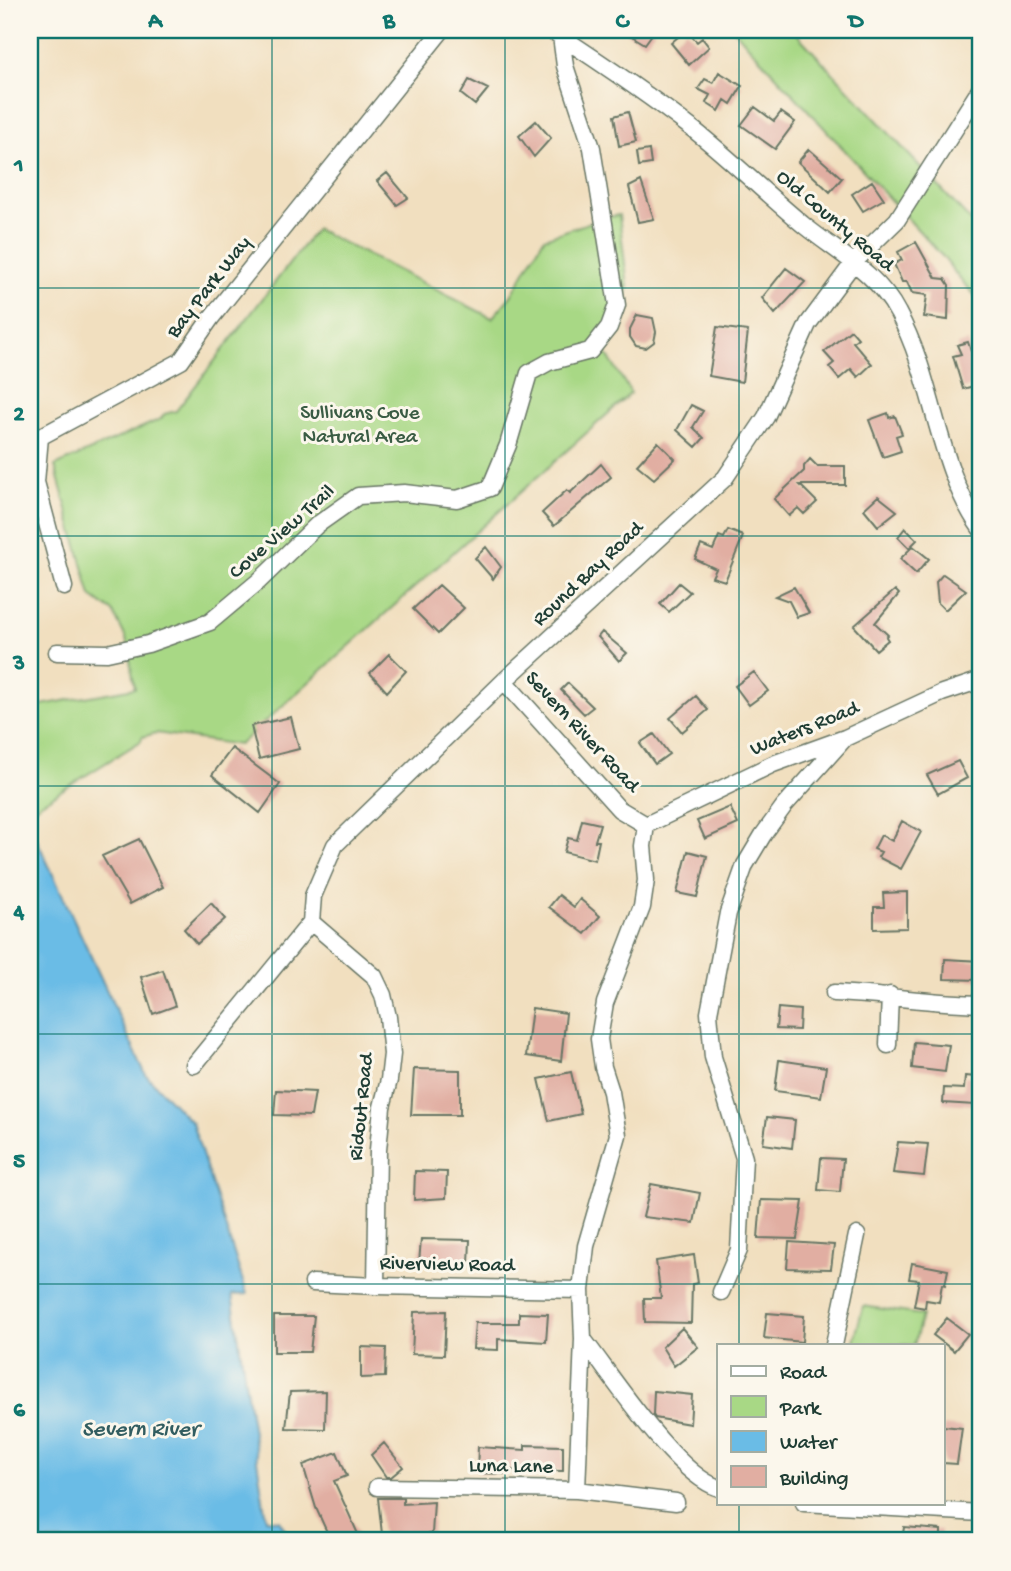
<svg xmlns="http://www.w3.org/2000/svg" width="1011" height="1571" viewBox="0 0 1011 1571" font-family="'Gochi Hand',sans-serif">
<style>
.green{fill:#a8d885;stroke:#648a5c;stroke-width:2}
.water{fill:#6abce6;stroke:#447c8d;stroke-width:2}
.building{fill:#e1aea2}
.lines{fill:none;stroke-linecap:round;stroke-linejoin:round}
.minor-casing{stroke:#687665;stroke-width:19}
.minor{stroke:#fff;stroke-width:16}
.grid{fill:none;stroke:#0f766e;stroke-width:2;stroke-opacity:0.55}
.labels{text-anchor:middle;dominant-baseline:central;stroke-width:6;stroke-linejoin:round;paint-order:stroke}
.street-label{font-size:21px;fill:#1f3d34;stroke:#fbf7ec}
.park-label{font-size:21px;fill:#3a5c44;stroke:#fbf7ec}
.water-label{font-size:23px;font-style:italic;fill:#325d60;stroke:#fbf7ec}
.neatline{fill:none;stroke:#0f766e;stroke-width:2.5}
.grid-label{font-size:23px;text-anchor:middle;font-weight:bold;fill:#0f766e}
</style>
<rect width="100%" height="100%" fill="#fbf7ec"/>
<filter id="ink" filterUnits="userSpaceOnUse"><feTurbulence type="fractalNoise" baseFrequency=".0143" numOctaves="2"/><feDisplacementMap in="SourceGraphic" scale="14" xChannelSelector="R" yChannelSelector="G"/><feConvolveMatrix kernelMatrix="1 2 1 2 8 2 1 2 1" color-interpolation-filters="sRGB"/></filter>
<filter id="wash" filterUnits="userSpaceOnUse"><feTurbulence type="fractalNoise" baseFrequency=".00686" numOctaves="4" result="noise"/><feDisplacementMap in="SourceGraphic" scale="28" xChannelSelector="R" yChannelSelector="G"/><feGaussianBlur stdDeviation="1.57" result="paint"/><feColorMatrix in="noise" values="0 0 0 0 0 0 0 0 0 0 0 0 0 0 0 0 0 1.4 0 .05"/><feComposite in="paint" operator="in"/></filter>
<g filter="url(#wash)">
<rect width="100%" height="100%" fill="#f1dfbf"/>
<!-- green -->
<path class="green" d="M734,30H793L981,232V302L959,278L943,257Z
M619,215L628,288L618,319L601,345L631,393L239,745L156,733L142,737L141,741L30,810V707L135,688L126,638L113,612L91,596L55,466L161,419L164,414L176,411L316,229L492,318L511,296L544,238L600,219Z
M863,1306L922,1315L914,1345H853Z"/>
<!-- water -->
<path class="water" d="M30,825L146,1075L192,1123L247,1294L232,1295L266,1519L279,1520L292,1541H30Z"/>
<g id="blocks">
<!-- building -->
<path class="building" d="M622,30H655L645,44Z
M686,30L697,42L702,38L709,47L689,65L671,43Z
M719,72L742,86L731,104L725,100L719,111L706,103L710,95L698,89L705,79L713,83Z
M469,80L488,89L475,105L461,94Z
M755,107L774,121L781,112L795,122L775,149L741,125Z
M628,112L636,142L619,146L614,116Z
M536,121L551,138L534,157L519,136Z
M809,149L842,178L830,192L798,162Z
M649,150L651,164L639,166L637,152Z
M387,173L408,198L397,205L377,181Z
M641,181L654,219L638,222L629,187Z
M872,181L884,199L863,211L852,194Z
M916,242L936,278L945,279L949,285L948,320L924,317L927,295L912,293L907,282H902L894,264L902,260L898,252Z
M786,268L805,282L775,314L762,298Z
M637,315L653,318L656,332L654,342L646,348L636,346L630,337V329Z
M717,327L748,331L742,382L709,376Z
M851,330L858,338L853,342L872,364L858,377L851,369L839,379L829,367L834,363L824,352Z
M968,342L971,351L981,348V384L963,389L953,356L961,354L957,345Z
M691,405L703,411L693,427L704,438L696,447L677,430Z
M888,413L889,418L895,416L902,434L896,436L901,451L883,457L869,420Z
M658,442L675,459L654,479L637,465Z
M810,459L817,466H845V485H800L817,502L804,514L798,508L789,516L774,499L804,471V466Z
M601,464L611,477L554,526L542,513L567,490L570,493Z
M878,496L897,511L878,526L864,509Z
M905,528L917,540L909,548L898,537Z
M728,530L743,536L725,581L712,577L716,569L695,559L701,545L713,550L719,536L724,538Z
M913,546L929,559L916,574L900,559Z
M486,547L501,567L493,579L475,558Z
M943,574L966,590L945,610L938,603L936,582Z
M679,583L690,592L669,612L660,604Z
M439,585L464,608L438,634L413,609Z
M794,587L809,613L797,617L789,601L775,596Z
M895,590L899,594L875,623L888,635L886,637L888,640L876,650L854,626Z
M602,632L627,653L619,661L598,637Z
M389,654L406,671L387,692L370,673Z
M754,672L768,691L749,705L735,686Z
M568,683L593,707L584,714L561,690Z
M696,696L708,710L682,732L670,718Z
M291,717L299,749L259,759L251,726Z
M654,734L669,754L655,764L640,743Z
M232,748L280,784L260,813L212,775Z
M958,761L967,778L938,794L927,775Z
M730,807L738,824L705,839L697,821Z
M582,820L600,824L595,841H599L595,860L564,852L568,838L577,840Z
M902,821L921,832L901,869L878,857L881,852L874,849L881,835L892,841Z
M139,839L163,887L130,904L102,856Z
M688,851L707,856L697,897L677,893Z
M907,892V928L874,929V907H884L883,893Z
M559,895L574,907L580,899L600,916L585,934L549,907Z
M211,903L225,919L197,944L184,929Z
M945,959L981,961L980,980L944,979Z
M163,970L175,1006L153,1014L141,977Z
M532,1008L566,1013L561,1061L526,1056Z
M778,1008L800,1010L799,1030L776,1029Z
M914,1042L949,1045L945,1072L912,1068Z
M779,1060L826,1067L821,1097L775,1091Z
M414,1069L460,1070V1115H411Z
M571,1072L581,1114L549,1121L539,1079Z
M965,1076L977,1077L975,1105L943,1103L944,1088L964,1089Z
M276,1090L315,1092L311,1116L274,1115Z
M767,1117L795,1120L792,1148L763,1144Z
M898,1142L928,1144L924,1176L893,1173Z
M821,1158L843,1159L840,1192L818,1190Z
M415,1171L447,1172L446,1198L414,1200Z
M651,1184L700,1193L694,1223L643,1217Z
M761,1200L803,1201L797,1239L758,1238Z
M421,1239L470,1240L469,1264L419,1263Z
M789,1242L834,1245L831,1269L787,1268Z
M694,1255L698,1283L692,1284L691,1323L645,1322L644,1298H661L656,1261Z
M912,1263L948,1270L945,1285L942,1284L939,1302L926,1300L925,1308L914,1306L919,1280L909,1279Z
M446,1311L444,1355L412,1354L414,1312Z
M519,1313L548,1314L546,1342L498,1339V1350L473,1349L475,1323H519Z
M767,1313L804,1316L802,1342L764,1338Z
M274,1316H314L310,1352H274Z
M947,1318L968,1334L954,1351L933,1335Z
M682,1328L698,1347L674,1366L662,1347Z
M361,1347L386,1348L385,1377L361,1378Z
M326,1391L325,1429L286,1428L290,1392Z
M654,1391L692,1395L690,1424L655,1418L653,1415Z
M943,1426L962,1428L957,1464L943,1463Z
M384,1443L403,1467L391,1477H386L371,1455Z
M525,1445L563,1446V1471L508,1470V1474L477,1473L478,1447L525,1450Z
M337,1452L347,1476L334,1481L358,1534L341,1541H331L316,1508L303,1465Z
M378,1498H403V1504L434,1502L432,1534H382Z
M904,1527L941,1530V1541H902Z"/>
</g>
</g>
<g filter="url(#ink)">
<use href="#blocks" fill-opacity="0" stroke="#687665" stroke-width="2"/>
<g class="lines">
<!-- minor casing -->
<g class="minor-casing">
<path id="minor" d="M551,30C600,62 648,94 694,130C733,161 768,196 806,227C840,254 878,274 898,313C935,381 936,465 981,529
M64,587L36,482L40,437L181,361L211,318L442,30
M57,652L107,653L148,644L210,622L259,581L317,525L358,496L404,493L457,499L490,488L508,445L529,373L549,362L590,351L609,327L617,305L592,148L565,66L561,36
M504,681L619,809L646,825L643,846L646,880L642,907L605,1003L599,1039L603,1067L611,1092L618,1135L586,1246L581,1290L583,1339L577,1490
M646,825L773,764L845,738L942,693L981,680
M311,922L374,976L383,995L388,1017L392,1054L389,1080L382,1107L378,1150L376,1286
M834,993C884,995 932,1003 981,1004
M888,1045L890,995
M194,1065L311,922L313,896L335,845L504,681L725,478L766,417L808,324L854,262L897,220L981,88
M313,1283L376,1286L581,1290
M721,1292L739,1250L744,1158L713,1057L709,1013L728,913L745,865L763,835L784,806L845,738
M583,1339C612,1376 676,1475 719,1488
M834,1345L857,1235
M377,1487L577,1490L676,1502
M804,1503L981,1513"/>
</g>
<!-- minor -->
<use href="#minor" class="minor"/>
</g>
</g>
<!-- grid -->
<path class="grid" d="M272,30V1541M505,30V1541M739,30V1345M30,288H981M30,536H981M30,786H981M30,1034H981M30,1284H981M739,1503V1541"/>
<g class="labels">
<!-- street labels -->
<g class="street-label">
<text transform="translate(834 222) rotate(40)">Old County Road</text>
<text transform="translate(210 288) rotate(-52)">Bay Park Way</text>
<text transform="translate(283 533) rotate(-41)">Cove View Trail</text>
<text transform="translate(589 575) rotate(-43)">Round Bay Road</text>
<text transform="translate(805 730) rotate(-22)">Waters Road</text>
<text transform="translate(581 733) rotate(47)">Severn River Road</text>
<text transform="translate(363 1107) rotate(-84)">Ridout Road</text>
<text transform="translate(447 1266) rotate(1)">Riverview Road</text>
<text transform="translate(511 1468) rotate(1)">Luna Lane</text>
</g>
<!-- park labels -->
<g class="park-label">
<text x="360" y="414">Sullivans Cove<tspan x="360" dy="24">Natural Area</tspan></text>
</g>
<!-- water labels -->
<g class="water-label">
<text x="140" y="1430">Severn River</text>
</g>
</g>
<!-- margin -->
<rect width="1011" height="1571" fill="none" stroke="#fbf7ec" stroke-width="77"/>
<!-- legend -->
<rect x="717" y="1344" width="228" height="161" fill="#fbf7ec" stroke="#a3ada2" stroke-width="2"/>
<rect x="731" y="1366" width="35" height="10" fill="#ffffff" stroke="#a3ada2" stroke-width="2"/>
<text x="780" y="1378" font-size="21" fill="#1f3d34">Road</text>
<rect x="731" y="1396" width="35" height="21" fill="#a8d885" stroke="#a3ada2" stroke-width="2"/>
<text x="780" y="1414" font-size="21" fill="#1f3d34">Park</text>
<rect x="731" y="1431" width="35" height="21" fill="#6abce6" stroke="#a3ada2" stroke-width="2"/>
<text x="780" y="1448" font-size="21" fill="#1f3d34">Water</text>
<rect x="731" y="1466" width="35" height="21" fill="#e1aea2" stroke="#a3ada2" stroke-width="2"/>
<text x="780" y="1484" font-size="21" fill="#1f3d34">Building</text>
<rect x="38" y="38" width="934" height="1494" class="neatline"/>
<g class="grid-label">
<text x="155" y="27">A</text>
<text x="389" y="27">B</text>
<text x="622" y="27">C</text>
<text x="856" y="27">D</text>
<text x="19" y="171">1</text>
<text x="19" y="420">2</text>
<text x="19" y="669">3</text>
<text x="19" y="918">4</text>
<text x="19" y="1167">5</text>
<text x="19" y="1416">6</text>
</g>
</svg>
